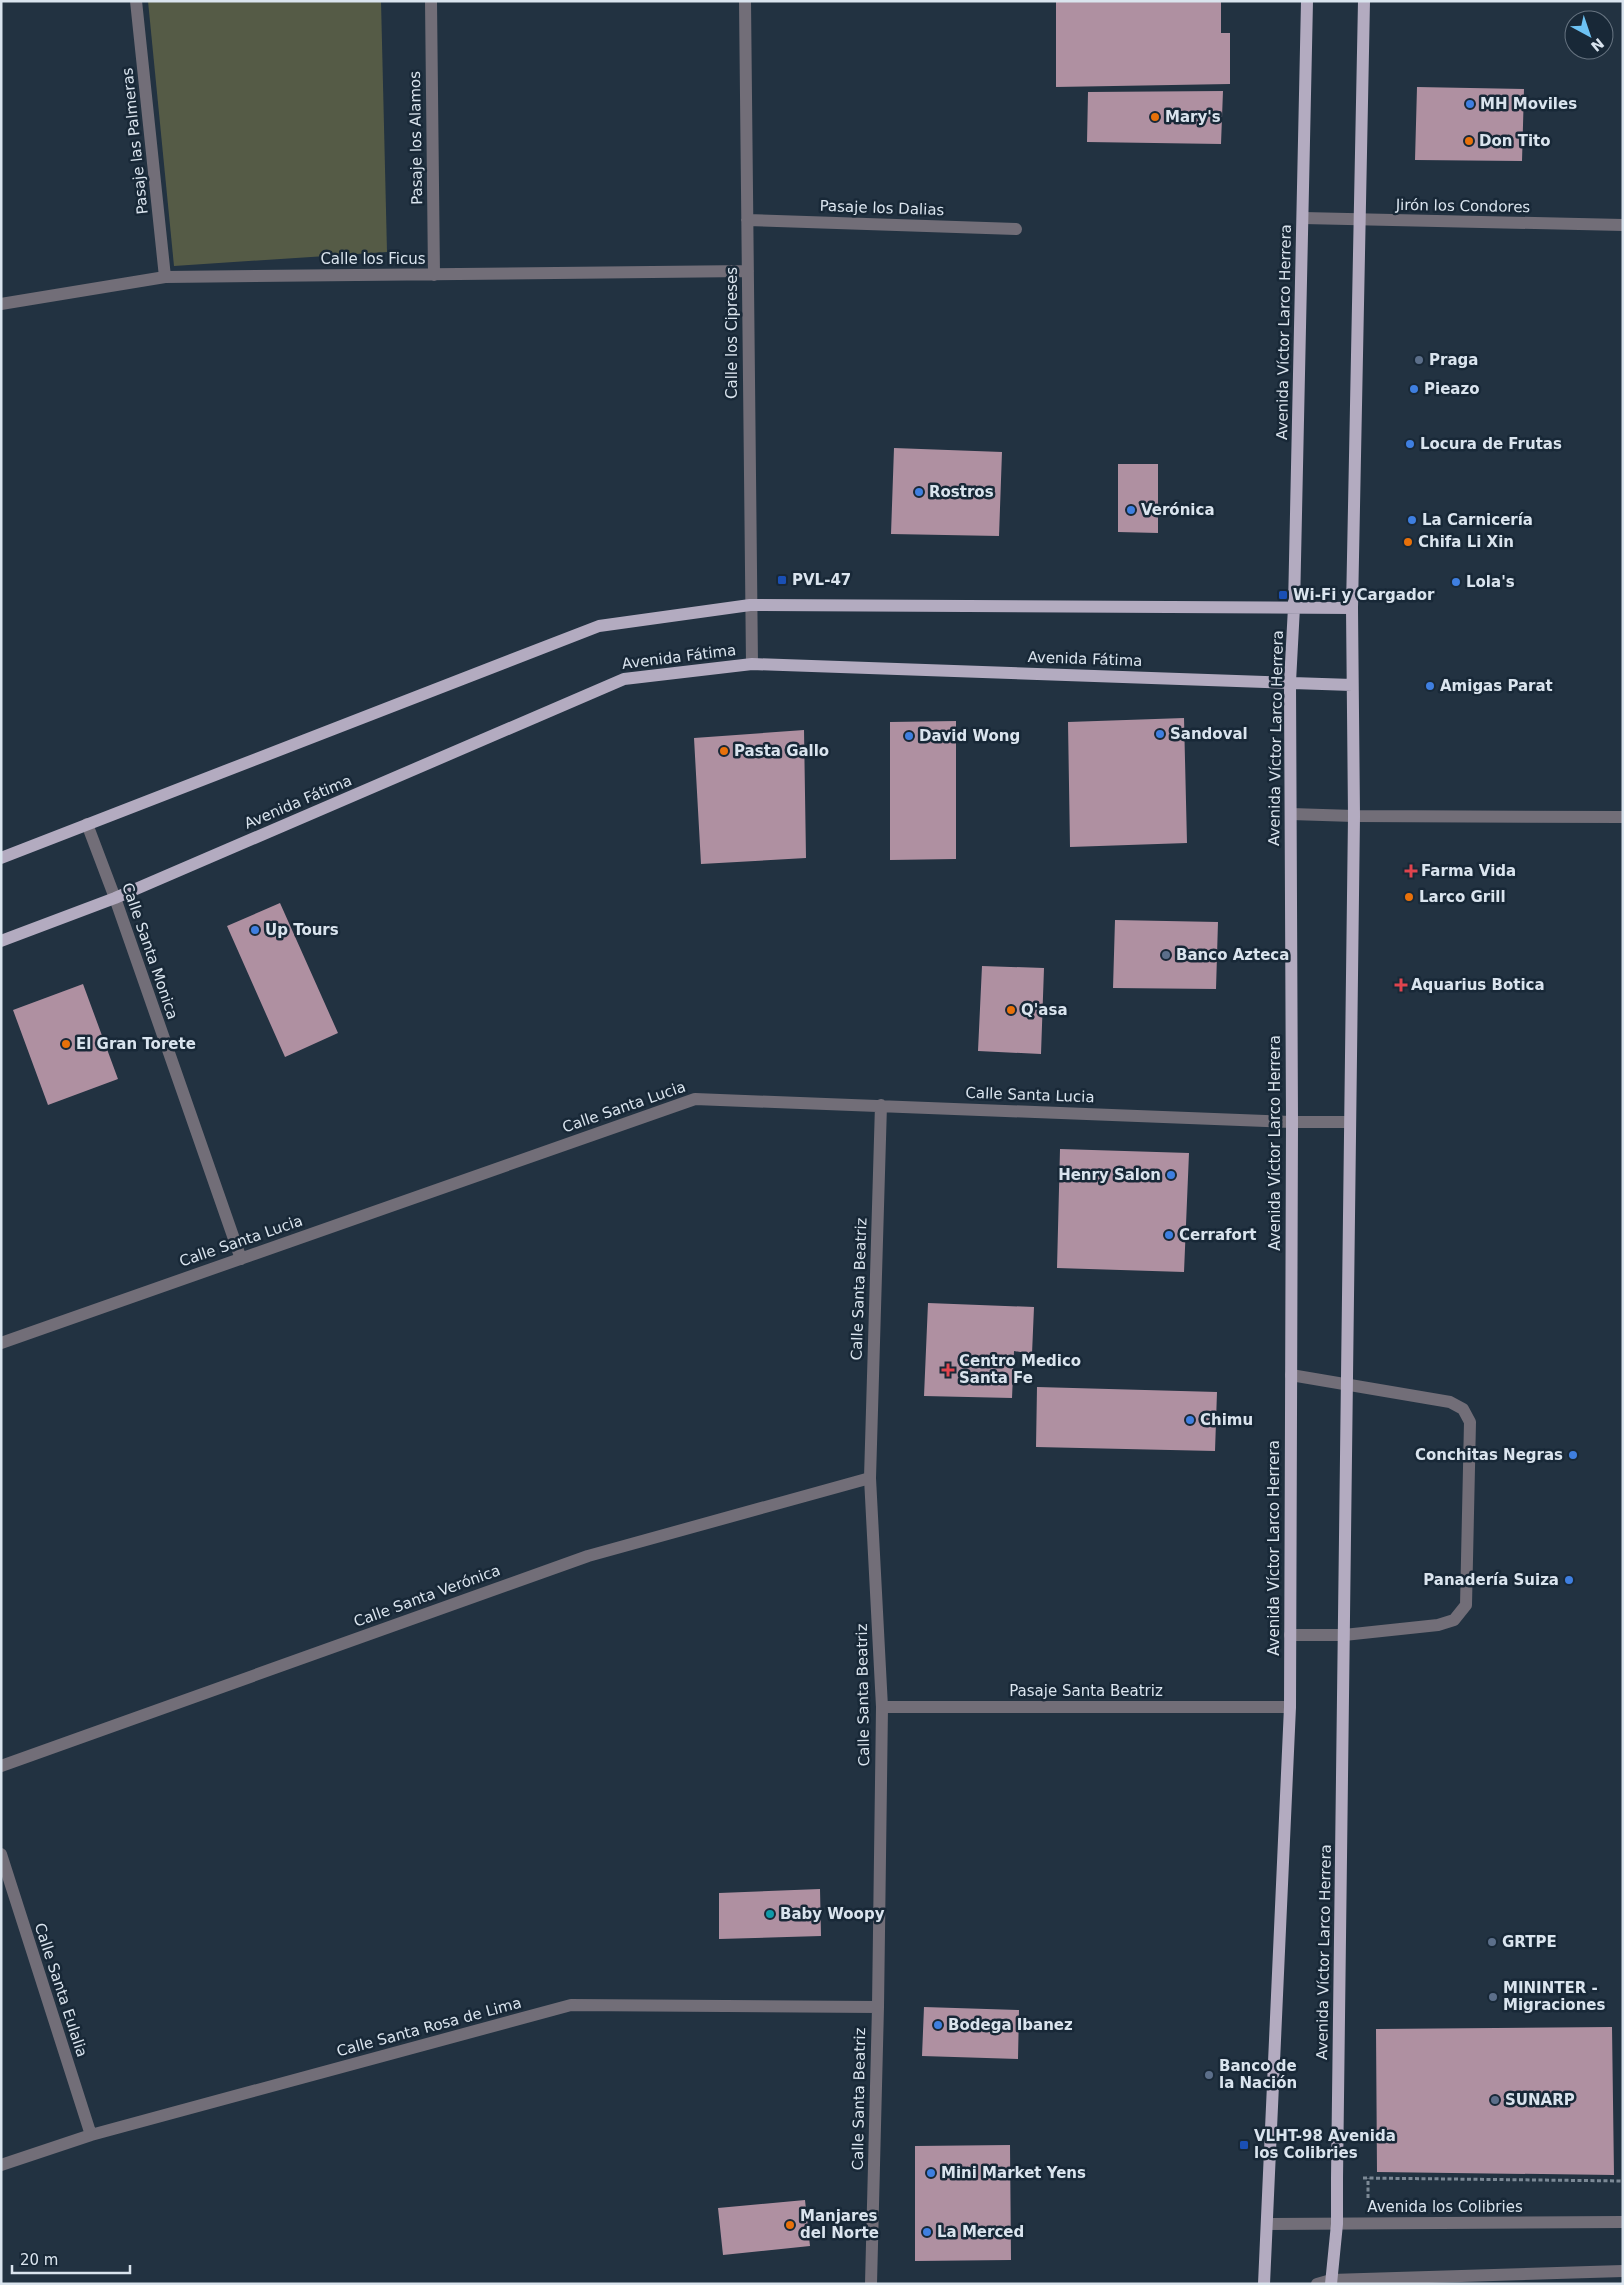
<svg xmlns="http://www.w3.org/2000/svg" width="1624" height="2285" viewBox="0 0 1624 2285" font-family="'DejaVu Sans',sans-serif">
<style>
.green{fill:#555b46}
.building{fill:#af90a1}
.lines{fill:none;stroke-linecap:round;stroke-linejoin:round}
.path{stroke:#7c8996;stroke-width:3;stroke-dasharray:4 2.5;stroke-linecap:butt}
.minor{stroke:#726e78;stroke-width:12}
.major{stroke:#b3abc0;stroke-width:12}
.shop-dot{fill:#3f7fe0;stroke:#182837;stroke-width:2}
.food-dot{fill:#e8710a;stroke:#182837;stroke-width:2}
.service-dot{fill:#5c6f8a;stroke:#182837;stroke-width:2}
.transit-dot{fill:#1a4fb4;stroke:#182837;stroke-width:2}
.health-dot{fill:#e0444e;stroke:#182837;stroke-width:2}
.culture-dot{fill:#0f9aa8;stroke:#182837;stroke-width:2}
.labels{text-anchor:middle;dominant-baseline:central;stroke-width:5;stroke-linejoin:round;paint-order:stroke}
.poi-label{font-size:15px;font-weight:bold;fill:#dae4ee;stroke:#182837;text-anchor:start}
.street-label{font-size:15px;fill:#dae4ee;stroke:#182837}
</style>
<rect width="100%" height="100%" fill="#223241"/>
<!-- green -->
<path class="green" d="M148,1H381L387,252L174,266Z"/>
<!-- building -->
<path class="building" d="M1056,1H1221V33H1230V84L1056,87Z
M1417,87L1524,89L1522,161L1415,160Z
M1223,91L1221,144L1087,142L1088,92Z
M894,448L1002,452L999,536L891,534Z
M1118,464H1158V533L1118,532Z
M1184,718L1187,843L1070,847L1068,722Z
M956,721V859L890,860V722Z
M804,730L806,858L701,864L694,738Z
M280,903L338,1033L285,1057L227,926Z
M1115,920L1218,922L1216,989L1113,988Z
M982,966L1044,968L1041,1054L978,1051Z
M83,984L118,1079L48,1105L13,1010Z
M1060,1149L1189,1153L1184,1272L1057,1268Z
M928,1303L1034,1307L1032,1354L1014,1351L1012,1398L924,1396Z
M1037,1387L1217,1392L1215,1451L1036,1447Z
M820,1889L821,1936L719,1939V1893Z
M924,2007L1019,2010L1018,2059L922,2056Z
M1612,2027L1614,2175L1377,2172L1376,2029Z
M1010,2145L1011,2260L915,2261V2146Z
M805,2200L810,2246L723,2255L718,2208Z"/>
<g class="lines">
<!-- path -->
<path class="path" d="M1363,2178L1623,2181
M1368,2198V2178"/>
<!-- minor -->
<path class="minor" d="M136,1L165,277
M431,1L434,275
M745,1L752,664
M1303,218L1623,225
M747,220L1016,229
M1,304L165,277L748,271
M1291,814L1354,816L1623,817
M87,824L115,898L241,1259
M1,1343L695,1099L1292,1122H1350
M1290,1635H1344L1438,1625L1454,1620L1466,1605L1470,1422L1463,1409L1450,1402L1291,1375
M882,1707H1290
M1,1766L588,1556L870,1478
M1,1854L91,2135
M1,2165L91,2135L571,2005L878,2007
M1267,2224L1623,2222
M871,2284L878,2007L882,1707L870,1478L881,1105
M1317,2284L1331,2280L1623,2271"/>
<!-- major -->
<path class="major" d="M1,858L599,626L750,605L1352,608
M1,941L115,898L624,679L752,664L1352,685
M1264,2284L1290,1707L1292,1122L1290,682L1294,607L1307,1
M1331,2284L1337,2224V2178L1354,816L1352,608L1364,1"/>
</g>
<!-- markers -->
<g class="shop-dot">
<circle cx="1470" cy="104" r="5"/>
<circle cx="1414" cy="389" r="5"/>
<circle cx="1410" cy="444" r="5"/>
<circle cx="919" cy="492" r="5"/>
<circle cx="1131" cy="510" r="5"/>
<circle cx="1412" cy="520" r="5"/>
<circle cx="1456" cy="582" r="5"/>
<circle cx="1430" cy="686" r="5"/>
<circle cx="1160" cy="734" r="5"/>
<circle cx="909" cy="736" r="5"/>
<circle cx="255" cy="930" r="5"/>
<circle cx="1171" cy="1175" r="5"/>
<circle cx="1169" cy="1235" r="5"/>
<circle cx="1190" cy="1420" r="5"/>
<circle cx="1573" cy="1455" r="5"/>
<circle cx="1569" cy="1580" r="5"/>
<circle cx="938" cy="2025" r="5"/>
<circle cx="931" cy="2173" r="5"/>
<circle cx="927" cy="2232" r="5"/>
</g>
<g class="food-dot">
<circle cx="1155" cy="117" r="5"/>
<circle cx="1469" cy="141" r="5"/>
<circle cx="1408" cy="542" r="5"/>
<circle cx="724" cy="751" r="5"/>
<circle cx="1409" cy="897" r="5"/>
<circle cx="1011" cy="1010" r="5"/>
<circle cx="66" cy="1044" r="5"/>
<circle cx="790" cy="2225" r="5"/>
</g>
<g class="service-dot">
<circle cx="1419" cy="360" r="5"/>
<circle cx="1166" cy="955" r="5"/>
<circle cx="1492" cy="1942" r="5"/>
<circle cx="1493" cy="1997" r="5"/>
<circle cx="1209" cy="2075" r="5"/>
<circle cx="1495" cy="2100" r="5"/>
</g>
<g class="transit-dot">
<rect x="777" y="575" width="10" height="10" rx="2.5"/>
<rect x="1278" y="590" width="10" height="10" rx="2.5"/>
<rect x="1239" y="2140" width="10" height="10" rx="2.5"/>
</g>
<g class="health-dot">
<path d="M1408.5 863.5h5v5h5v5h-5v5h-5v-5h-5v-5h5z"/>
<path d="M1398.5 977.5h5v5h5v5h-5v5h-5v-5h-5v-5h5z"/>
<path d="M945.5 1362.5h5v5h5v5h-5v5h-5v-5h-5v-5h5z"/>
</g>
<circle class="culture-dot" cx="770" cy="1914" r="5"/>
<g class="labels">
<!-- poi labels -->
<g class="poi-label">
<text x="1480" y="104">MH Moviles</text>
<text x="1165" y="117">Mary's</text>
<text x="1479" y="141">Don Tito</text>
<text x="1429" y="360">Praga</text>
<text x="1424" y="389">Pieazo</text>
<text x="1420" y="444">Locura de Frutas</text>
<text x="929" y="492">Rostros</text>
<text x="1141" y="510">Verónica</text>
<text x="1422" y="520">La Carnicería</text>
<text x="1418" y="542">Chifa Li Xin</text>
<text x="792" y="580">PVL-47</text>
<text x="1466" y="582">Lola's</text>
<text x="1293" y="595">Wi-Fi y Cargador</text>
<text x="1440" y="686">Amigas Parat</text>
<text x="1170" y="734">Sandoval</text>
<text x="919" y="736">David Wong</text>
<text x="734" y="751">Pasta Gallo</text>
<text x="1421" y="871">Farma Vida</text>
<text x="1419" y="897">Larco Grill</text>
<text x="265" y="930">Up Tours</text>
<text x="1176" y="955">Banco Azteca</text>
<text x="1411" y="985">Aquarius Botica</text>
<text x="1021" y="1010">Q'asa</text>
<text x="76" y="1044">El Gran Torete</text>
<text x="1161" y="1175" text-anchor="end">Henry Salon</text>
<text x="1179" y="1235">Cerrafort</text>
<text x="959" y="1361">Centro Medico<tspan x="959" dy="17">Santa Fe</tspan></text>
<text x="1200" y="1420">Chimu</text>
<text x="1563" y="1455" text-anchor="end">Conchitas Negras</text>
<text x="1559" y="1580" text-anchor="end">Panadería Suiza</text>
<text x="780" y="1914">Baby Woopy</text>
<text x="1502" y="1942">GRTPE</text>
<text x="1503" y="1988">MININTER -<tspan x="1503" dy="17">Migraciones</tspan></text>
<text x="948" y="2025">Bodega Ibanez</text>
<text x="1219" y="2066">Banco de<tspan x="1219" dy="17">la Nación</tspan></text>
<text x="1505" y="2100">SUNARP</text>
<text x="1254" y="2136">VLHT-98 Avenida<tspan x="1254" dy="17">los Colibries</tspan></text>
<text x="941" y="2173">Mini Market Yens</text>
<text x="800" y="2216">Manjares<tspan x="800" dy="17">del Norte</tspan></text>
<text x="937" y="2232">La Merced</text>
</g>
<!-- street labels -->
<g class="street-label">
<text transform="translate(416 138) rotate(-91)">Pasaje los Alamos</text>
<text transform="translate(135 141) rotate(-96)">Pasaje las Palmeras</text>
<text transform="translate(1463 206) rotate(1)">Jirón los Condores</text>
<text transform="translate(882 208) rotate(2)">Pasaje los Dalias</text>
<text x="373" y="259">Calle los Ficus</text>
<text transform="translate(1284 332) rotate(-89)">Avenida Víctor Larco Herrera</text>
<text transform="translate(732 333) rotate(-90)">Calle los Cipreses</text>
<text transform="translate(679 657) rotate(-7)">Avenida Fátima</text>
<text transform="translate(1085 659) rotate(2)">Avenida Fátima</text>
<text transform="translate(1276 738) rotate(-89)">Avenida Víctor Larco Herrera</text>
<text transform="translate(298 802) rotate(-23)">Avenida Fátima</text>
<text transform="translate(150 951) rotate(71)">Calle Santa Monica</text>
<text transform="translate(1030 1095) rotate(2)">Calle Santa Lucia</text>
<text transform="translate(624 1107) rotate(-19)">Calle Santa Lucia</text>
<text transform="translate(1275 1143) rotate(-90)">Avenida Víctor Larco Herrera</text>
<text transform="translate(241 1241) rotate(-19)">Calle Santa Lucia</text>
<text transform="translate(859 1289) rotate(-88)">Calle Santa Beatriz</text>
<text transform="translate(1274 1548) rotate(-90)">Avenida Víctor Larco Herrera</text>
<text transform="translate(427 1596) rotate(-20)">Calle Santa Verónica</text>
<text x="1086" y="1691">Pasaje Santa Beatriz</text>
<text transform="translate(863 1695) rotate(-91)">Calle Santa Beatriz</text>
<text transform="translate(1324 1952) rotate(-89)">Avenida Víctor Larco Herrera</text>
<text transform="translate(61 1990) rotate(72)">Calle Santa Eulalia</text>
<text transform="translate(429 2027) rotate(-15)">Calle Santa Rosa de Lima</text>
<text transform="translate(859 2099) rotate(-89)">Calle Santa Beatriz</text>
<text x="1445" y="2207">Avenida los Colibries</text>
</g>
</g>
<!-- border -->
<rect width="1624" height="2285" fill="none" stroke="#dae4ee" stroke-width="5"/>
<!-- north arrow -->
<g transform="translate(1589 35) rotate(140)"><circle r="24" fill="#182837" stroke="#667380"/>
<path d="M0-4L9 19L0 12L-9 19Z" fill="#6dc2f3"/>
<text y="-8" font-size="14" font-weight="bold" text-anchor="middle" fill="#dae4ee">N</text>
</g>
<!-- scale -->
<path d="M12 2265v8h118v-8" fill="none" stroke="#dae4ee" stroke-width="2.5"/>
<text x="20" y="2265" font-size="15" fill="#dae4ee" stroke="#182837" stroke-width="4" paint-order="stroke">20 m</text>
</svg>
